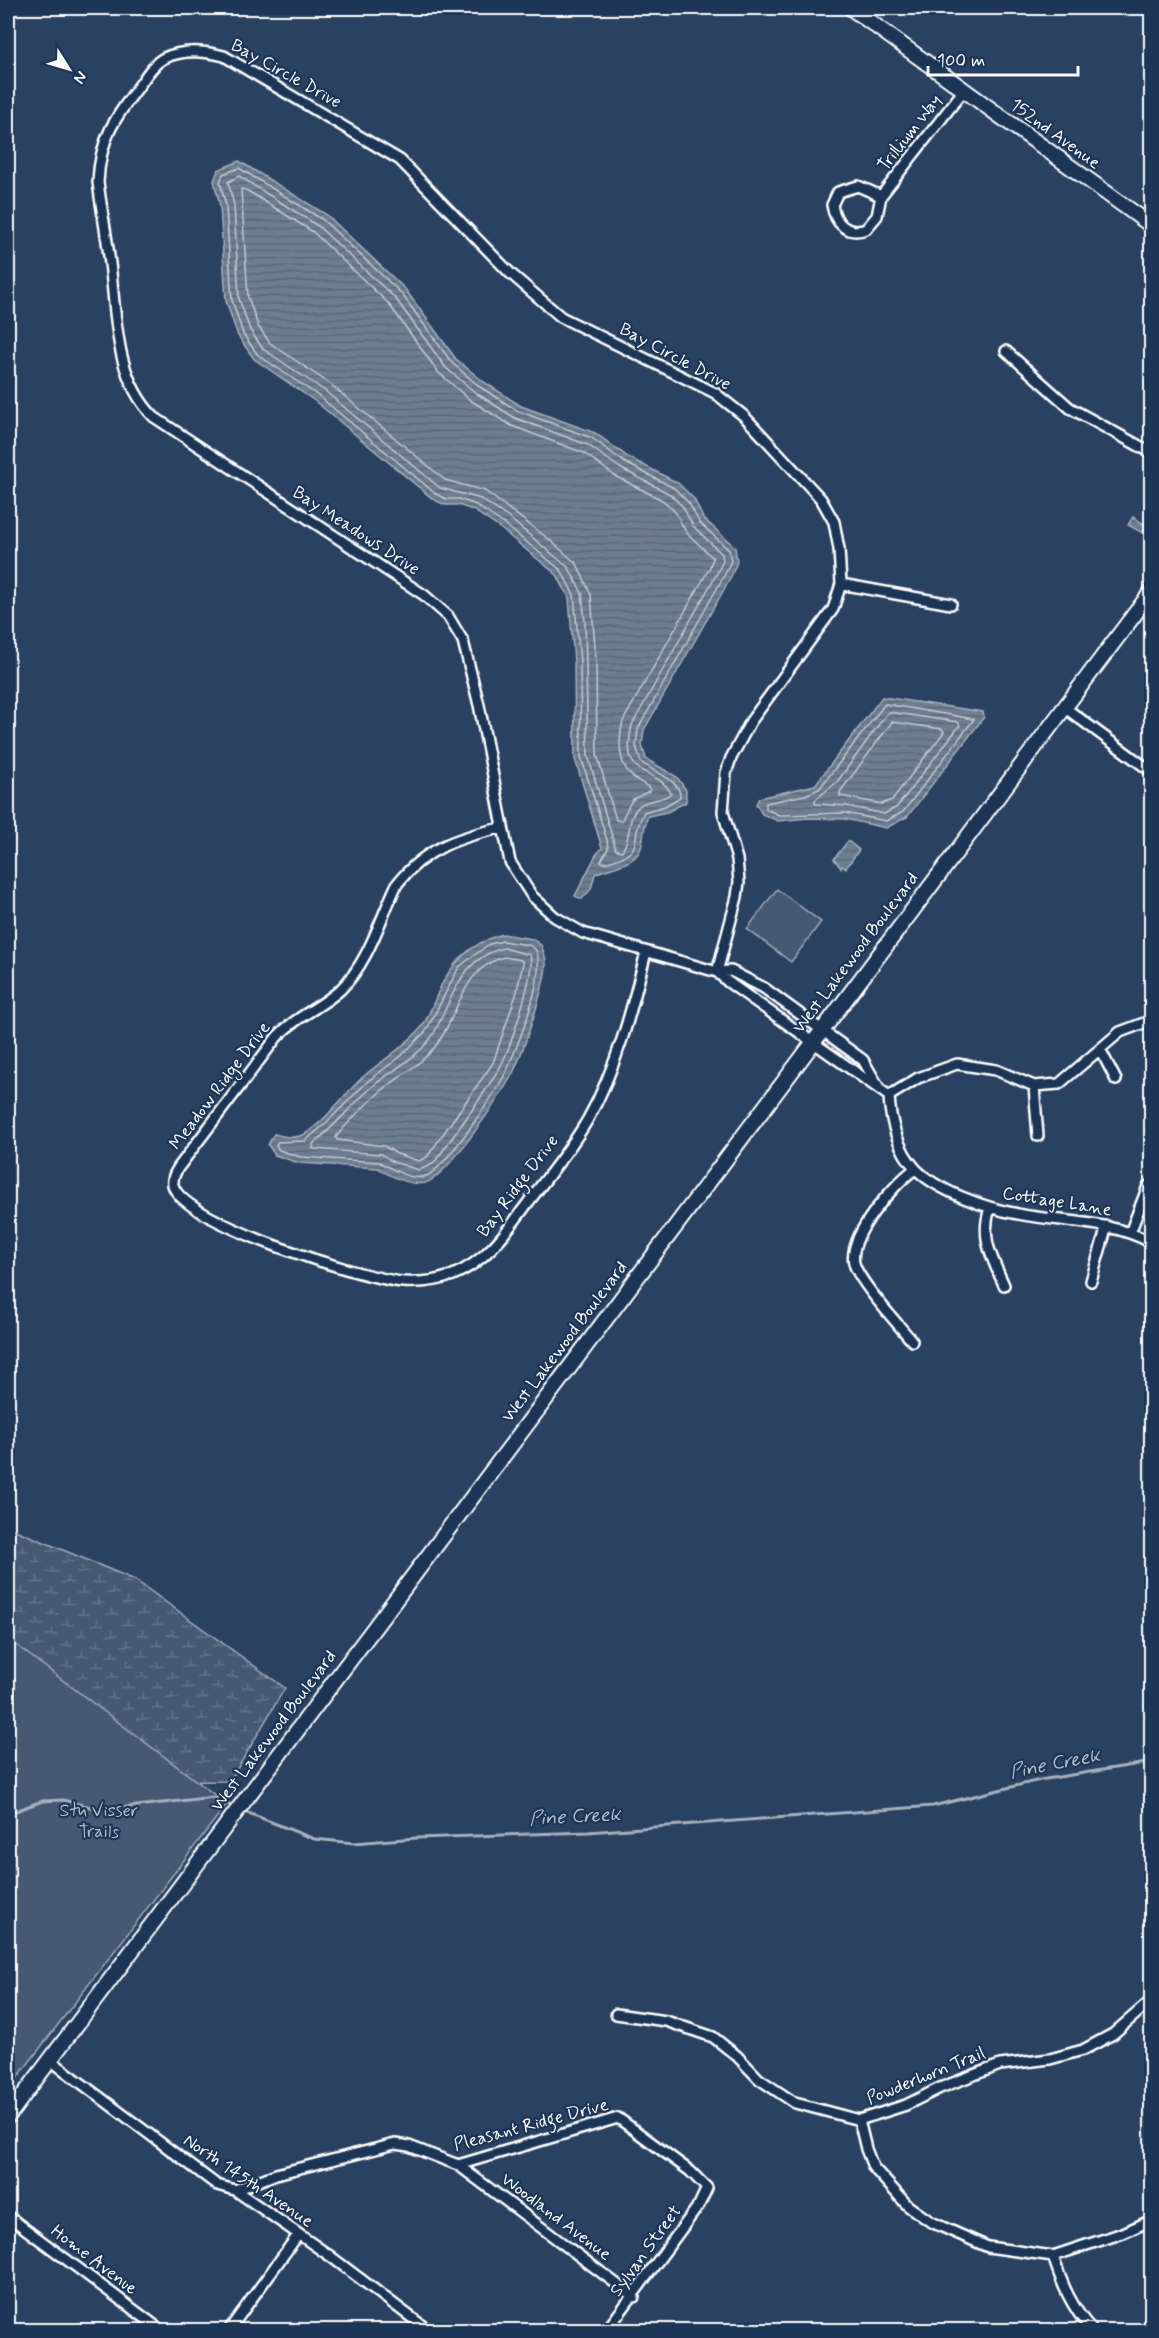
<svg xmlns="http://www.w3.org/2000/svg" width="1159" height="2338" viewBox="0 0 1159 2338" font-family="Mynerve,sans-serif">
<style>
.wetland{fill:url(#wetland-marsh);stroke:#a2acba;stroke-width:1.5}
.park{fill:#465975;stroke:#a2acba;stroke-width:1.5}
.water{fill:url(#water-rules);stroke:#a7b1be;stroke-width:1.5}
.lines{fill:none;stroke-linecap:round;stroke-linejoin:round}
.shore{stroke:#c5cbd3;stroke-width:1.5}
.stream{stroke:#a7b1be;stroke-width:3}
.street-casing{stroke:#fff;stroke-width:14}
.secondary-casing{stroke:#fff;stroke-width:18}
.street{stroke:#1d3557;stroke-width:9}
.secondary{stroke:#1d3557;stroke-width:14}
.labels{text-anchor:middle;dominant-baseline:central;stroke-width:4.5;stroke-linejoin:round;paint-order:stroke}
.street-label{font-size:18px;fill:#fff;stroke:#1d3557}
.park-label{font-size:18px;fill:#b5bdc8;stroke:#1d3557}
.water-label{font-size:20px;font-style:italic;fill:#b6bec8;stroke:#1d3557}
</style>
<defs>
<pattern id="wetland-marsh" width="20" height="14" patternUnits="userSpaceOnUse" patternTransform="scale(1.5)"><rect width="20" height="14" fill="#465975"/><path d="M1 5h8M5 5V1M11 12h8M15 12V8" fill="none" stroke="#62728a"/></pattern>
<pattern id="water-rules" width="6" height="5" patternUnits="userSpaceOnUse" patternTransform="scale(1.5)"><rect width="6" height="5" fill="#6d7d92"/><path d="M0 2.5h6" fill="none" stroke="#5e6772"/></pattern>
</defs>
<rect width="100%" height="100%" fill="#2a4161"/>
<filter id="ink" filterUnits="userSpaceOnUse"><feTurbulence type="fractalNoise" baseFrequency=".0167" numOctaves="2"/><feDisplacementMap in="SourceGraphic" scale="12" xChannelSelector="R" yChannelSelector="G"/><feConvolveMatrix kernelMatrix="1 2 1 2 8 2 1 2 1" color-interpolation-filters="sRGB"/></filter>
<g filter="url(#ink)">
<!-- wetland -->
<path class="wetland" d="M8,1527L135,1580L285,1688L230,1781L143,1782L8,1802Z"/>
<!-- park -->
<path class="park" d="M777,889L821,922L791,962L747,929Z
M8,1639L227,1804L8,2090Z"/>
<!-- water -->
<path class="water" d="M239,161L327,215L405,289L456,359L484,382L521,406L595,433L628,457L678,483L694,499L703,518L735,547L737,562L730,579L644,730L642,745L646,759L677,777L686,790V802L667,812L648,816C644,826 644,833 642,844C638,866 611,866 595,874L591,889L582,899L575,896L596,855L602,848L575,759L574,662L569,598L557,575L501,529L473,510L458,505H445L433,499L316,402L254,359L238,336L226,301L220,206L214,181L218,170Z
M1133,517L1147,526L1143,533L1128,525Z
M882,697L983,712L984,717L907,817L886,828L845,819L808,818L778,821L762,814L756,804L759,798L815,785Z
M848,841L859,850L846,868L842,866L841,868L834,859Z
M503,934L532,939L541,945C543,950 546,957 546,963C546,984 523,1052 513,1073C502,1094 446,1179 425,1183C411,1186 389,1176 378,1168L299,1163L275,1155L268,1145L274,1134C284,1137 296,1139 305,1134C328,1119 344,1094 364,1076C383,1060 403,1048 420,1029C427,1021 432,1007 436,997C449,965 469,943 503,934Z"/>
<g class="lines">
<!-- shore -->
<path class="shore" d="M239,168L323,220L401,293L452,363L480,387L518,411L592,438L624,462L674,488L689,503L699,522L729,550L731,561L724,576L638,729L636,746L641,762C652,772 681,779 680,797L665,806L644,812C627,843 649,852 604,863L601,861L608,849L607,840L581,757L580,662L574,595L561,570L504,524L476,505L459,499H446L436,494L320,397L258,355L243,334L232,300L226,206L220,182L223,174Z
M239,176L318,226L395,298L446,368L476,393L515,418L588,445L620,468L670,494L683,507L693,526L722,554L723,561L717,573L632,725C619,783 655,764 671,793C662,802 648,798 639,806C626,818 632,838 622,851L616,850L588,756L585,622L582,593L569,568L509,518L481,499L440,488L325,391L263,349L250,330L239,299L234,205L228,182Z
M241,189L248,191L313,232L388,303L439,373L470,400L512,426L584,453L615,476L664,501L676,513L686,532L713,558L709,569L623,721C619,738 617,763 632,776C638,782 646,784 651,790L632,800L621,821L616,820L597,755L596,661L591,595L577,564L550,540L485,491L445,480L330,384L270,343L258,326L248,297Z
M885,704L974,719L903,812L886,821L845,813L779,815L766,809V803L805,795L819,789Z
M888,712L958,722L960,725L897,807L884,814L847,806L815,804V800L837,782Z
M892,722L942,729L944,732L892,800L882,804L840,796V792Z
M503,941L529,945L536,950C546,975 519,1042 508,1068C500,1088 444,1170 426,1176C411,1182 391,1168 379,1162L300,1157L279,1150L276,1145L278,1142L305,1141L324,1125L368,1081L400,1057L426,1031L459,967L489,944Z
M504,948L530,955C536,972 509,1052 499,1069C479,1102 456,1133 433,1164L419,1170L393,1162L381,1154L313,1149V1144C334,1127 352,1105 372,1087C392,1070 421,1056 434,1033C453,998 460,958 504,948Z
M504,957L521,960L523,963L516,995L493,1063L427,1157L419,1161L397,1154L384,1146L337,1140L336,1137C349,1121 364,1106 379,1093C399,1076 427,1062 441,1038C460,1008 464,968 504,957Z"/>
<!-- stream -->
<path class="stream" d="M241,1810L314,1839L354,1843L416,1838L588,1832L933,1806L1040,1780L1152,1762
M8,1814L42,1801L63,1800L102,1810L214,1797L235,1808"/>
<!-- street casing -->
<g class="street-casing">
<path id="street" d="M881,196L877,216L866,229C847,236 835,223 832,205L838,192L858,186L881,196L964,90
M1006,351L1070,408L1152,453
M841,584L951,604
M1064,707L1152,772
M501,828C459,837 425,848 397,884C380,919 369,962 340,990C320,1008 295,1017 277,1037L178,1168C175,1173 172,1178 173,1185C183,1223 365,1279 403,1282C420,1283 438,1281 453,1275C487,1261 506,1232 527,1204C548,1176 571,1149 588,1119C617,1067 632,1009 646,952
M717,972L737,897L739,882L737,859L723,812L726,773L731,758L751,721L833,609L841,584L839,549L834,522L821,499L744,416L715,393L561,317L510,273L400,160L224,56C204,51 184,49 164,58C153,64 146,76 139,86C114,119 100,139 98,182C101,207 106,231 109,256C117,310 112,375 154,417L424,595L448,616L463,641L479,705L510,862L532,896L555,917L583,933L717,972L731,971L764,988L863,1060L878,1086
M717,972L728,982L889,1096C890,1120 898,1150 915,1168C936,1191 989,1209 1018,1214C1064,1223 1110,1220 1152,1243
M1100,1049L1116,1080
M1034,1086L1038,1136
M889,1096L918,1078L957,1064L996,1070L1034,1086L1059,1084L1120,1032L1152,1020
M990,1208C980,1238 992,1258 1004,1285
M1130,1233L1148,1186
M1091,1281L1107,1226
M912,1341C899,1325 858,1281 854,1263C848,1235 894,1184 915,1169
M616,2014L666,2021L713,2037L737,2056L759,2079L795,2103L859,2120L906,2105L940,2088L1000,2065L1050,2059L1083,2050L1113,2034L1152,2000
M49,2059L217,2185L235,2190L330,2256L428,2330
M859,2120L866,2149L873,2167L908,2206L931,2222L988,2247L1053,2256L1123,2233L1152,2220
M458,2165L634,2297
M235,2190L276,2174L395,2144L409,2146L458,2165L618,2118L690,2171L707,2188L699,2205L607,2330
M8,2216L161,2330
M1053,2256C1062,2285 1072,2308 1092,2330
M229,2330L298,2235"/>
</g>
<!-- secondary casing -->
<g class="secondary-casing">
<path id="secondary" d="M851,8L1152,226
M8,2116L1152,591"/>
</g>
<!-- street -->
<use href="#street" class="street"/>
<!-- secondary -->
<use href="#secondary" class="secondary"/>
</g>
</g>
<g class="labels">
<!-- street labels -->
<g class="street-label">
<text transform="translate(286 74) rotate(29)">Bay Circle Drive</text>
<text transform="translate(910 133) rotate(-52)">Trillium Way</text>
<text transform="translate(1055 134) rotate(36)">152nd Avenue</text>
<text transform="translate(675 357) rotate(28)">Bay Circle Drive</text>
<text transform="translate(356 531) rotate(33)">Bay Meadows Drive</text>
<text transform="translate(856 953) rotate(-53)">West Lakewood Boulevard</text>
<text transform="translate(220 1086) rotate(-53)">Meadow Ridge Drive</text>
<text transform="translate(518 1186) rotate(-53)">Bay Ridge Drive</text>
<text transform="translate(1057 1202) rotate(9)">Cottage Lane</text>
<text transform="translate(565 1342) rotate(-53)">West Lakewood Boulevard</text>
<text transform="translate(274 1731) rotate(-53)">West Lakewood Boulevard</text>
<text transform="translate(926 2076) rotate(-22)">Powderhorn Trail</text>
<text transform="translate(531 2125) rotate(-15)">Pleasant Ridge Drive</text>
<text transform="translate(248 2181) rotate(34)">North 145th Avenue</text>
<text transform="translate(556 2217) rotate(37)">Woodland Avenue</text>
<text transform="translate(646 2251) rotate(-54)">Sylvan Street</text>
<text transform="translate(94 2260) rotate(37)">Home Avenue</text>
</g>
<!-- park labels -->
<g class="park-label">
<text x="99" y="1811">Stu Visser<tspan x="99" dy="21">Trails</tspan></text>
</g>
<!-- water labels -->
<g class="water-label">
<text transform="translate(1055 1764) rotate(-11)">Pine Creek</text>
<text transform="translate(575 1817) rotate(-3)">Pine Creek</text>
</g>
</g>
<!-- margin -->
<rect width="1159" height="2338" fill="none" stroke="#1d3557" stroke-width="30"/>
<rect x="15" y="15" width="1129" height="2308" fill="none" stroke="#fff" stroke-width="2" filter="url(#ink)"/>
<!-- north arrow -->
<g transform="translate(69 69) rotate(127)" stroke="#1d3557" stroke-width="4.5" paint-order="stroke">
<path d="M0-4.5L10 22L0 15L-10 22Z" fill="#ffffff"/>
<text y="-9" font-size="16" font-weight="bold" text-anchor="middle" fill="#ffffff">N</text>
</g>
<!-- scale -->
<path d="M928 66v9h150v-9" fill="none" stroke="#ffffff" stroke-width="3"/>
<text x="937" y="66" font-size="18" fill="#ffffff" stroke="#1d3557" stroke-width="4.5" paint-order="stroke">100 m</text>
</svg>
